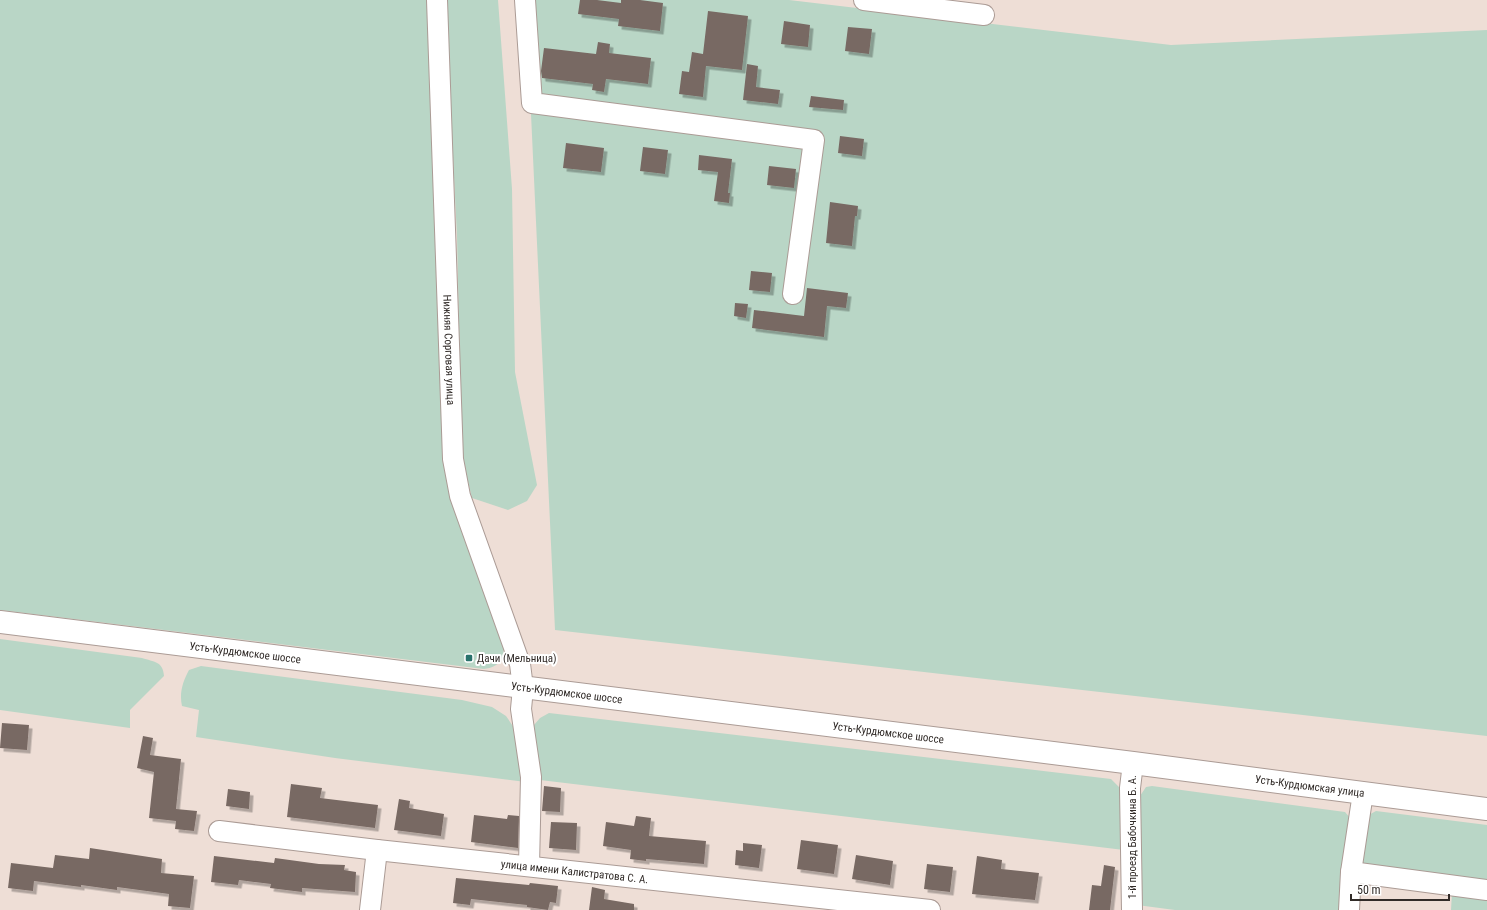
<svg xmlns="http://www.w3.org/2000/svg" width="1487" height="910" viewBox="0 0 1487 910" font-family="'Roboto Condensed',sans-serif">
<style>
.green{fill:#b9d6c6}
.building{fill:#786963;filter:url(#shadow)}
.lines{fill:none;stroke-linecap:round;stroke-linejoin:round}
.minor-casing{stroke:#ab9b95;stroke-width:22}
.major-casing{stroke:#ab9b95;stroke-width:24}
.minor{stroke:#fff;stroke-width:20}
.major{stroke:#fff;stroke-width:22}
.poi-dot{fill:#29726c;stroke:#fff;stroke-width:1.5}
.labels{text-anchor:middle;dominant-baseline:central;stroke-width:4;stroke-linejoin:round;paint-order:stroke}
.street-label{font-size:11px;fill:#312b28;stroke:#fff}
.poi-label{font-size:11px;fill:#312b28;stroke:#fff;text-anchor:start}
</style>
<defs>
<filter id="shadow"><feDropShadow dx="3.5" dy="3.5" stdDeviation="0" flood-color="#0004"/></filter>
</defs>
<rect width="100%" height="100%" fill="#eeded6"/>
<!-- green -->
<path class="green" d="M0,0H429L446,458L504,644C504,659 500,667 484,669L0,610Z
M445,0H498L512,189L515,372L537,485L527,501L508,510L472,498L462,457L457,236Z
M523,0H789L1171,45L1487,30V736L555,630L531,114Z
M0,639L142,658C154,662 163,661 164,676L130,710V728L0,710Z
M201,666L462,700L492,707L506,716L521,738L526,782L335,758L196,737L199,710L182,706C179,693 183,681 189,670Z
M549,713L1111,779L1120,788L1124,850L540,780L534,725L540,718Z
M1152,786L1345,812L1351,819L1342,910H1175L1137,905L1140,796L1146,787Z
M1376,811L1487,825V883L1369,869L1356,857L1365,817Z
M1452,893L1487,897V910H1451Z"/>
<!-- building -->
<path class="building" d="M580,0H597L621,3V0H640L663,3L660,31L618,26L619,19L578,14Z
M708,11L748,16L742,70L706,66L703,97L679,94L682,71L689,72L692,52L703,54Z
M784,21L810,25L808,47L781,44Z
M848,27L872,29L869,54L845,51Z
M598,42L610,44L609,53L651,58L648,84L606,79L604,92L592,90L593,84L542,78L541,71L544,48L596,54Z
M747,64L758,66L756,87L780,90L778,104L743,100Z
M811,96L844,100L843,110L809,107Z
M840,136L864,139L862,156L838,153Z
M566,143L604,148L601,172L563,168Z
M643,147L668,150L665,174L640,171Z
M699,155L732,159L728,193H730L729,203L714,201L718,172L698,170Z
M769,166L796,169L794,188L767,185Z
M830,202L858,206L857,216H855L852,246L826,243Z
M751,271L772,273L770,292L749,290Z
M807,288L848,293L846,308L827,306L824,337L752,328L754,310L804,316Z
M735,303L748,304L746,318L734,316Z
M2,723L29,725L27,750L0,748Z
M143,736L153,738L150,755L181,759L176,809L197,811L194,831L175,829L176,821L149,818L154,772L137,768Z
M291,784L322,788L320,798L378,805L375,828L287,817Z
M544,786L561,788L560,812L542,811Z
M228,789L250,792L249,809L226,806Z
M399,799L410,801L409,808L444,814L441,836L394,830Z
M474,815L507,819L508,815L519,816L518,848L471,842Z
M636,816L651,818L649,836L706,841L704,864L646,859V861L630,859L631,850L603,846L606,822L634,826Z
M551,822L577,823L576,850L549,848Z
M801,840L838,845L834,874L797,869Z
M743,843L762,845L759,868L735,865L736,850L743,851Z
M90,848L162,859L161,873L194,876L190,908L168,906L169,894L117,887V890L81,885V887L34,881L33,891L8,888L11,863L53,868L55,855L89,859Z
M856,855L893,861L890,885L852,879Z
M214,856L274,863L275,858L319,864L345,865L344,870L356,872L355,892L302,888V892L270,888L271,884L239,880L238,885L211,882Z
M977,856L1002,860L1001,869L1039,873L1035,900L972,894Z
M927,864L953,867L950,892L924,889Z
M1104,865L1115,867L1110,910H1089L1092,885L1101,886Z
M456,878L529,885L530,883L558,886L556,903L550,902L548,910L527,907V905L471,899L470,905L453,903Z
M592,887L605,890L604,899L634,904V910H589Z"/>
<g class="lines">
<!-- minor casing -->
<g class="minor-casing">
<g id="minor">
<path id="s1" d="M437,0L453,459L460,496L520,664L523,688L521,709L531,777L529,866"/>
<path d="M525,0L532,103L814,140L793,294"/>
<path d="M864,0L984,15"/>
<path id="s2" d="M219,831L377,850L930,910"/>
<path d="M1351,872L1487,890"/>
<path d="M370,910L377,850"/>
<path d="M1132,910L1130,788L1133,763"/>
<path d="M1349,910L1351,872L1363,793"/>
</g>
</g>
<!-- major casing -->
<g class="major-casing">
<g id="major">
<path id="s3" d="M0,622L1133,763L1487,809"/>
</g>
</g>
<!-- minor -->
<use href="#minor" class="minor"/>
<!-- major -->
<use href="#major" class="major"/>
</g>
<!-- markers -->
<rect class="poi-dot" x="465" y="654" width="8" height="8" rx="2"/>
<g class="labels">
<!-- street labels -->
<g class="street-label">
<text stroke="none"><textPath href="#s1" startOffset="350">Нижняя Сорговая улица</textPath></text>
<text stroke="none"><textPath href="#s3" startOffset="247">Усть-Курдюмское шоссе</textPath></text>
<text stroke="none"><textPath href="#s3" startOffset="571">Усть-Курдюмское шоссе</textPath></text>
<text stroke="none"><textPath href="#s3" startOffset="895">Усть-Курдюмское шоссе</textPath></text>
<text stroke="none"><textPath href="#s3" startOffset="1320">Усть-Курдюмская улица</textPath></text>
<text transform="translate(1132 837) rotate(-90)">1-й проезд Бабочкина Б. А.</text>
<text stroke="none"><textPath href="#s2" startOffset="358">улица имени Калистратова С. А.</textPath></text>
</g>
<!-- poi labels -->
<g class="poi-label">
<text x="477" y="658">Дачи (Мельница)</text>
</g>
</g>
<!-- scale -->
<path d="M1351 894v6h98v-6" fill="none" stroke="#312b28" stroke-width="2"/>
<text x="1357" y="894" font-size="12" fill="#312b28" stroke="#ffffff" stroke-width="3" paint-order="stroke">50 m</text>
</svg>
